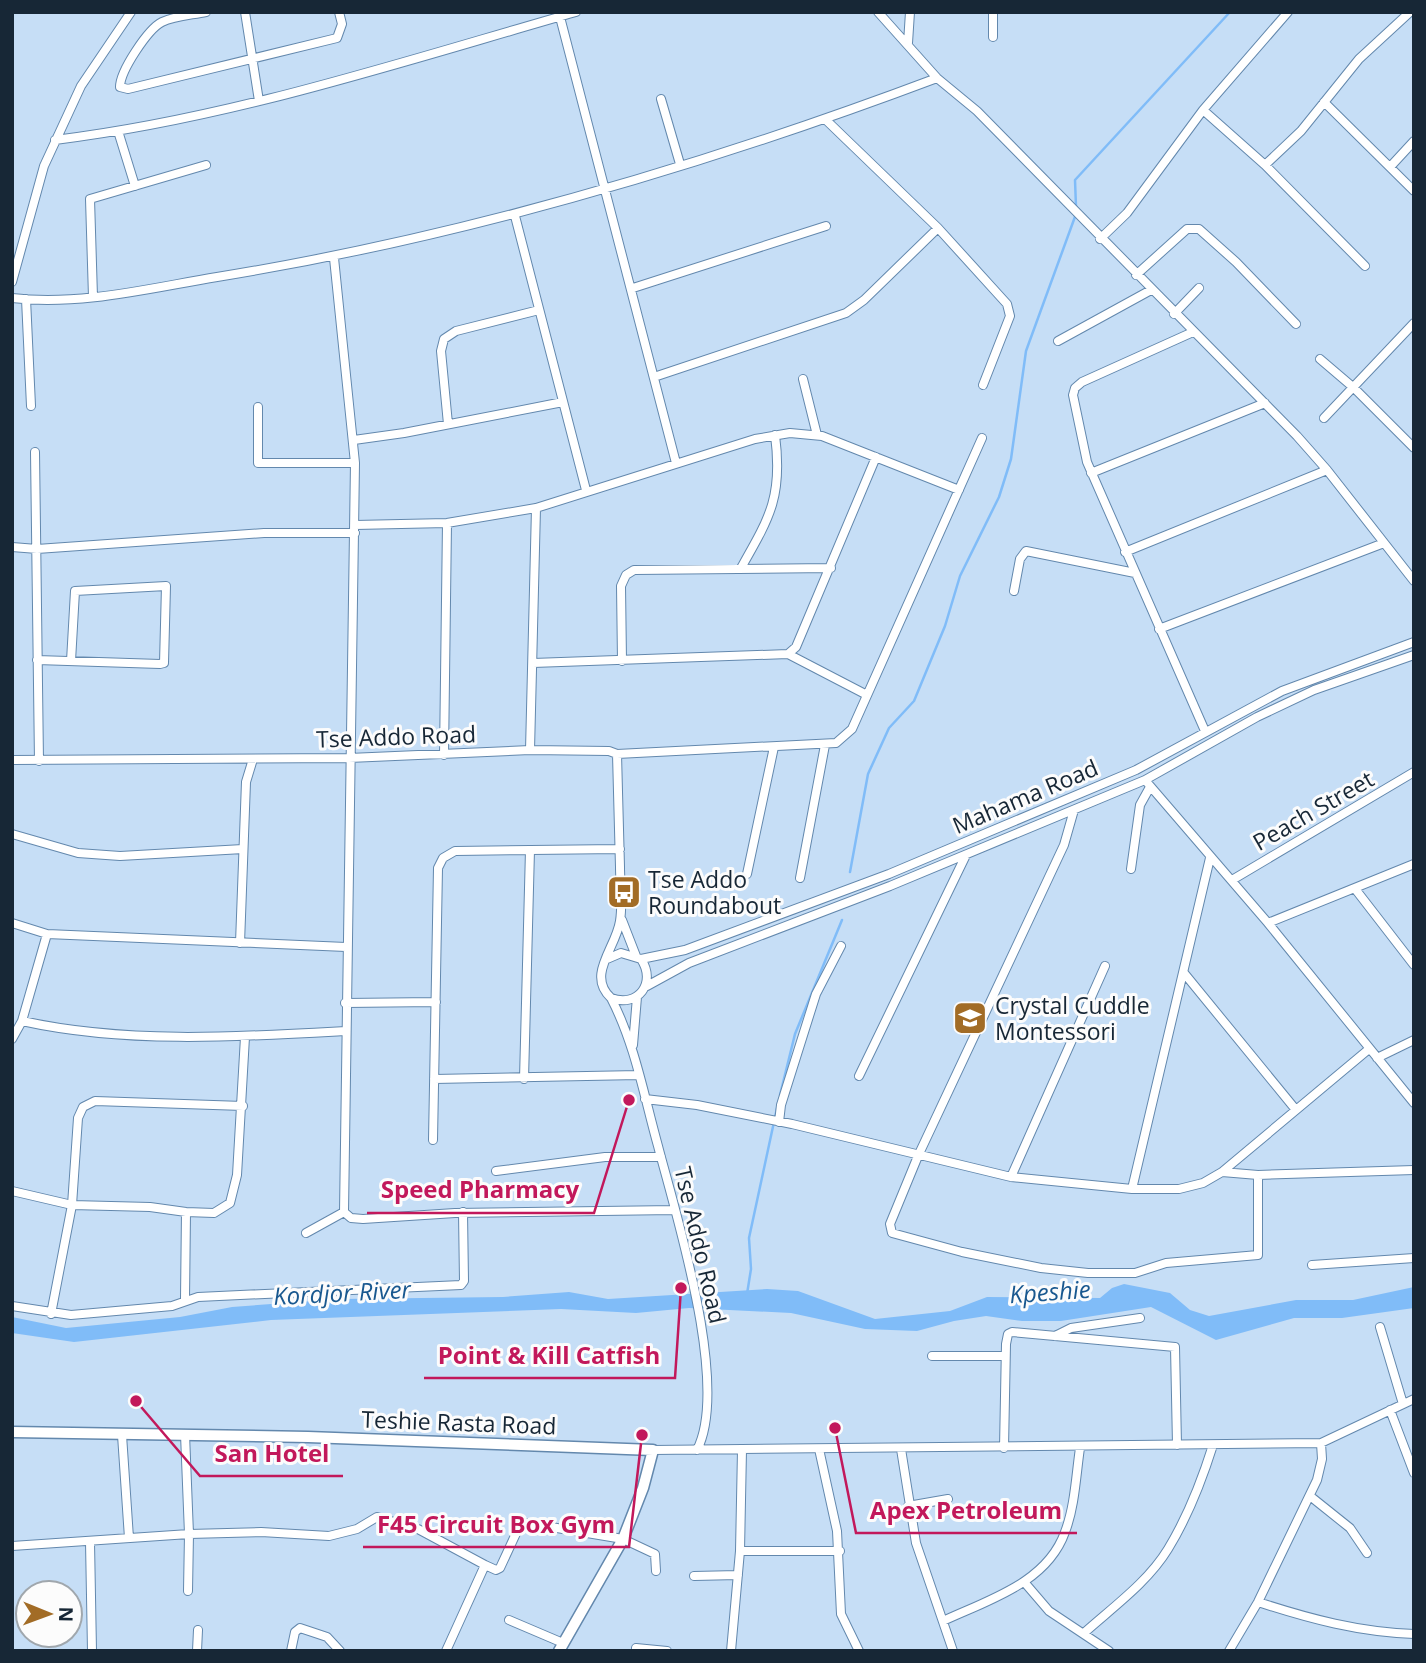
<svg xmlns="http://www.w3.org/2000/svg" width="1426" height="1663" viewBox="0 0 1426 1663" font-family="'Open Sans',sans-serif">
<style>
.water{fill:#80bcf8}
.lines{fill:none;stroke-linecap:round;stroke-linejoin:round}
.stream{stroke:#80bcf8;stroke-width:2.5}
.minor-casing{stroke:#6388ad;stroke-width:10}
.major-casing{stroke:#6388ad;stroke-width:13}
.minor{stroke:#fff;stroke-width:8}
.major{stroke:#fff;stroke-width:10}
.labels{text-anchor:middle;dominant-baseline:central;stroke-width:6;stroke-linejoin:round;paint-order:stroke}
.street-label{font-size:23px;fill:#172736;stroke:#fcfcfc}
.poi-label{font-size:23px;fill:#172736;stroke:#fcfcfc;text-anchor:start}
.water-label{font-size:24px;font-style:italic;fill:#19588f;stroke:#fcfcfc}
.leader{fill:none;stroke:#c2185b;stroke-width:2.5}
.callout-dot{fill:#c2185b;stroke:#fcfcfc;stroke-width:2.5}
.callout-label{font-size:24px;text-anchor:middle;font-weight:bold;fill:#c2185b;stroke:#fcfcfc;stroke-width:6;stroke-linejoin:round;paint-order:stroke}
</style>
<rect width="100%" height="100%" fill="#c6def6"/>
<!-- water -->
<path class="water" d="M1124,1284L1170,1293L1190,1310L1209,1316L1296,1300H1353L1414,1287V1308L1342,1318H1294L1216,1340L1151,1307L1061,1321H1022L986,1316L954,1321L917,1331L865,1329L791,1313L689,1308L636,1313L561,1309L271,1320L74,1342L12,1333V1317L66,1328L180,1317L232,1307L340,1299L503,1297L569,1292L608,1299L767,1289L798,1291L875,1319L950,1311L987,1297L1100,1298L1112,1288Z"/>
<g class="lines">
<!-- stream -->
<path class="stream" d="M1076,207L1075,180L1230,12
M850,872L868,774L889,728L914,701L945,626L960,576L999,497L1011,459L1026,351L1076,214
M780,1095L795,1034L842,920
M747,1294L751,1269L749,1238L777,1108"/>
<!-- minor casing -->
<g class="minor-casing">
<path id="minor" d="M206,12C192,15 174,16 162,22C148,29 120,71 120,87L128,89L337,38L342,24L339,12
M245,12L259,101
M878,12L937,78L977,111L1297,436L1327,470L1414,581
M993,12V37
M560,17L676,463
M908,43L910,12
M661,99L680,164
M1324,102L1414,191
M1203,110L1288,12
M825,119L938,228L1007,304L1010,316L983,385
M118,131L135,186
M55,140C233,118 404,61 576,12
M1265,165L1365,266
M1390,167L1414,141
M515,216L586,490
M1100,239L1127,213L1203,110L1265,165L1301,131L1359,59L1410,12
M334,258L355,463L344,1212L351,1218L363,1219L455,1213L675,1210
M1136,275L1187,229H1199L1236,262L1296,324
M12,282L44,166L81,86L131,12
M633,288L826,226
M93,297L90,199L206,165
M12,298C81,306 150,288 217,277C464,237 703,166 937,78
M26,299L31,406
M1174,314L1199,288
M1193,332L1082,382L1075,388L1073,395L1087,462L1205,731
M1058,341L1151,290
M1320,359L1354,388L1414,448
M654,377L846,313L864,300L938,228
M803,379L817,435
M258,407V463H355
M1324,418L1414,323
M448,424L441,351L444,339L456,331L539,310
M354,440L404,433L563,402
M35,452L39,761
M1091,473L1265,403
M355,525L447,523L536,508L755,439L790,433L822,436L959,490
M12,547L37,549L264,533H355
M1125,552L1327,470
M741,568C770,517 783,496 775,435
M1014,591L1020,559L1026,551L1135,573
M1159,629L1384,543
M788,654L867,695
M37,660L160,664L164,663L166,586L75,591L71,661
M622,661L621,586L626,575L634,570L831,568
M533,663L788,654L796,647L876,457
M530,750L536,508
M444,755L447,523
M12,760L349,758L530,750L609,751L617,754L836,743L852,729L982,438
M1145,780L1268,923L1414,1103
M1074,810L1064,845L918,1156L890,1224L892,1233L962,1252L1041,1268L1088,1273H1135L1166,1263L1258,1255V1175
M12,834L78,853L120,856L243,849
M1131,869L1140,805L1150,787
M747,874L774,747
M800,878L825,745
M1232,880L1414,772
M1356,890L1414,965
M622,920L636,956
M12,923L47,934L346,947
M1268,923L1414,864
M240,943L246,782L253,759
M607,959L621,953L641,959C657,983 638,1008 611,998C586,975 616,948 620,921C623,903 620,884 620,867C619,829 618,792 617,754
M641,959L685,950L889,874L1136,770L1282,691L1414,642
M1184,973L1296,1110
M647,986L689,963L890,886L1145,780L1257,717L1314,690L1414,655
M611,998C635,1044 644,1096 658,1146C676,1215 730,1386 697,1450
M345,1003L436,1002
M22,1021C126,1044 238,1037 344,1031
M12,1039L22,1021L47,934
M633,1045L637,997
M1377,1058L1414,1040
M859,1076L966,855
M434,1079L639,1075
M524,1079L530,850
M645,1099L697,1105L792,1124L1011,1177L1132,1189H1179L1203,1183L1222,1172L1258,1175L1414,1170
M779,1122L781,1105L816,994L841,946
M433,1140L438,868L443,858L455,851L620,849
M496,1171L605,1157H661
M1222,1172L1369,1049
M1011,1177L1105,966
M1132,1189L1210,858
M12,1191L72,1205L150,1207L186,1212L214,1213L230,1203L237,1175L245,1037
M306,1233L344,1212
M1312,1265L1414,1258
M185,1299L186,1212
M12,1306L71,1315L172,1306L198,1297L461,1285L464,1281L463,1212
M51,1314L72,1205L78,1118L83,1107L95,1101L243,1106
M1380,1327L1403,1404
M1055,1336L1071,1328L1140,1318
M932,1356H1005
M1390,1410L1414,1473
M185,1434L189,1534L188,1591
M122,1435L129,1538
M1004,1448L1006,1344L1008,1334L1012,1332L1175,1347L1177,1445
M819,1449L837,1531L841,1614L859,1651
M901,1449L916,1543L953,1651
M653,1450L1321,1443L1414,1399
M1310,1496L1350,1528L1367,1553
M908,1506L948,1499
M90,1542L92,1651
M12,1546L189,1534L261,1532L329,1536L357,1529L377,1517L418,1529L485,1565L446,1651
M740,1551H840
M485,1565L496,1570L500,1568L519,1527L527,1523L623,1539L655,1554L656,1571
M694,1576L738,1575
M1025,1583L1049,1611L1109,1651
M1258,1602C1310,1619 1359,1632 1414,1634
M509,1620L563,1643
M943,1621C988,1600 1047,1583 1065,1532C1075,1506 1076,1475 1080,1448
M1084,1633C1113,1607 1148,1582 1168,1549C1187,1518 1202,1480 1213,1445
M636,1648L667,1651
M197,1651L198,1630
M291,1651L295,1632L300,1628L327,1637L340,1651
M731,1651L740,1551L742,1450
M1229,1651L1258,1602L1317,1480L1322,1459L1321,1443"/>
</g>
<!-- major casing -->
<g class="major-casing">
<path id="major" d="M12,1432L308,1437L653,1450L643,1488L623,1539L559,1651"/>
</g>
<!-- minor -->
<use href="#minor" class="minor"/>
<!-- major -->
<use href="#major" class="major"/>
</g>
<!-- icons -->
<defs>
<g id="bus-square" transform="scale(1.75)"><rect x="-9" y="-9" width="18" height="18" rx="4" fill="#a26c26" stroke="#fcfcfc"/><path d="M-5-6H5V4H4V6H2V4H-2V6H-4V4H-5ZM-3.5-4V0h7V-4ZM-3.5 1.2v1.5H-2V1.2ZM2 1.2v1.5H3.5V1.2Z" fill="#fff"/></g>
<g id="school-square" transform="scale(1.75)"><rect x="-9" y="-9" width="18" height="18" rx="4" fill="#a26c26" stroke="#fcfcfc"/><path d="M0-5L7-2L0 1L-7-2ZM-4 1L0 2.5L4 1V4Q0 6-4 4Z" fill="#fff"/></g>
</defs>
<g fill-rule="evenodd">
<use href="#bus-square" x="624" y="892"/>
<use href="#school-square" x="970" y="1018"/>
</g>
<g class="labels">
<!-- street labels -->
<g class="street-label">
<text transform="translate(396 736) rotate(-2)">Tse Addo Road</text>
<text transform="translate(1025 796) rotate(-23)">Mahama Road</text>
<text transform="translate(1313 810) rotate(-30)">Peach Street</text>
<text transform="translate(701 1245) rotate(77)">Tse Addo Road</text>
<text transform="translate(459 1422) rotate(2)">Teshie Rasta Road</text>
</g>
<!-- poi labels -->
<g class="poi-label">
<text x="648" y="879">Tse Addo<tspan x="648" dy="26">Roundabout</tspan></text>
<text x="995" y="1005">Crystal Cuddle<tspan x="995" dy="26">Montessori</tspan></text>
</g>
<!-- water labels -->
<g class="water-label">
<text transform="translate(1050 1291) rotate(-4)">Kpeshie</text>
<text transform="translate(342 1292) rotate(-3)">Kordjor River</text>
</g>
</g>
<!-- callouts -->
<path class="leader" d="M629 1100L594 1213H367M681 1288L675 1378H424M136 1401L200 1476H343M835 1428L856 1533H1077M642 1435L629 1547H363"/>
<g class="callout-dot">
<circle cx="629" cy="1100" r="7"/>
<circle cx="681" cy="1288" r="7"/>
<circle cx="136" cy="1401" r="7"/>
<circle cx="835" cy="1428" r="7"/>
<circle cx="642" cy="1435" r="7"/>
</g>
<g class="callout-label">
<text x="480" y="1198">Speed Pharmacy</text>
<text x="549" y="1364">Point &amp; Kill Catfish</text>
<text x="272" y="1462">San Hotel</text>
<text x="966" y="1519">Apex Petroleum</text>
<text x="496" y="1533">F45 Circuit Box Gym</text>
</g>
<!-- border -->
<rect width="1426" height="1663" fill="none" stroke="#172736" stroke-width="28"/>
<!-- north arrow -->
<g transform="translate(49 1614) rotate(91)"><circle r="33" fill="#fcfcfc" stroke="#a0a7ad" stroke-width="2"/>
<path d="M0-5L12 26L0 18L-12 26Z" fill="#a26c26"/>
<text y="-10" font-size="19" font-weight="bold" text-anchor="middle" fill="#172736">N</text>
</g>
</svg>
